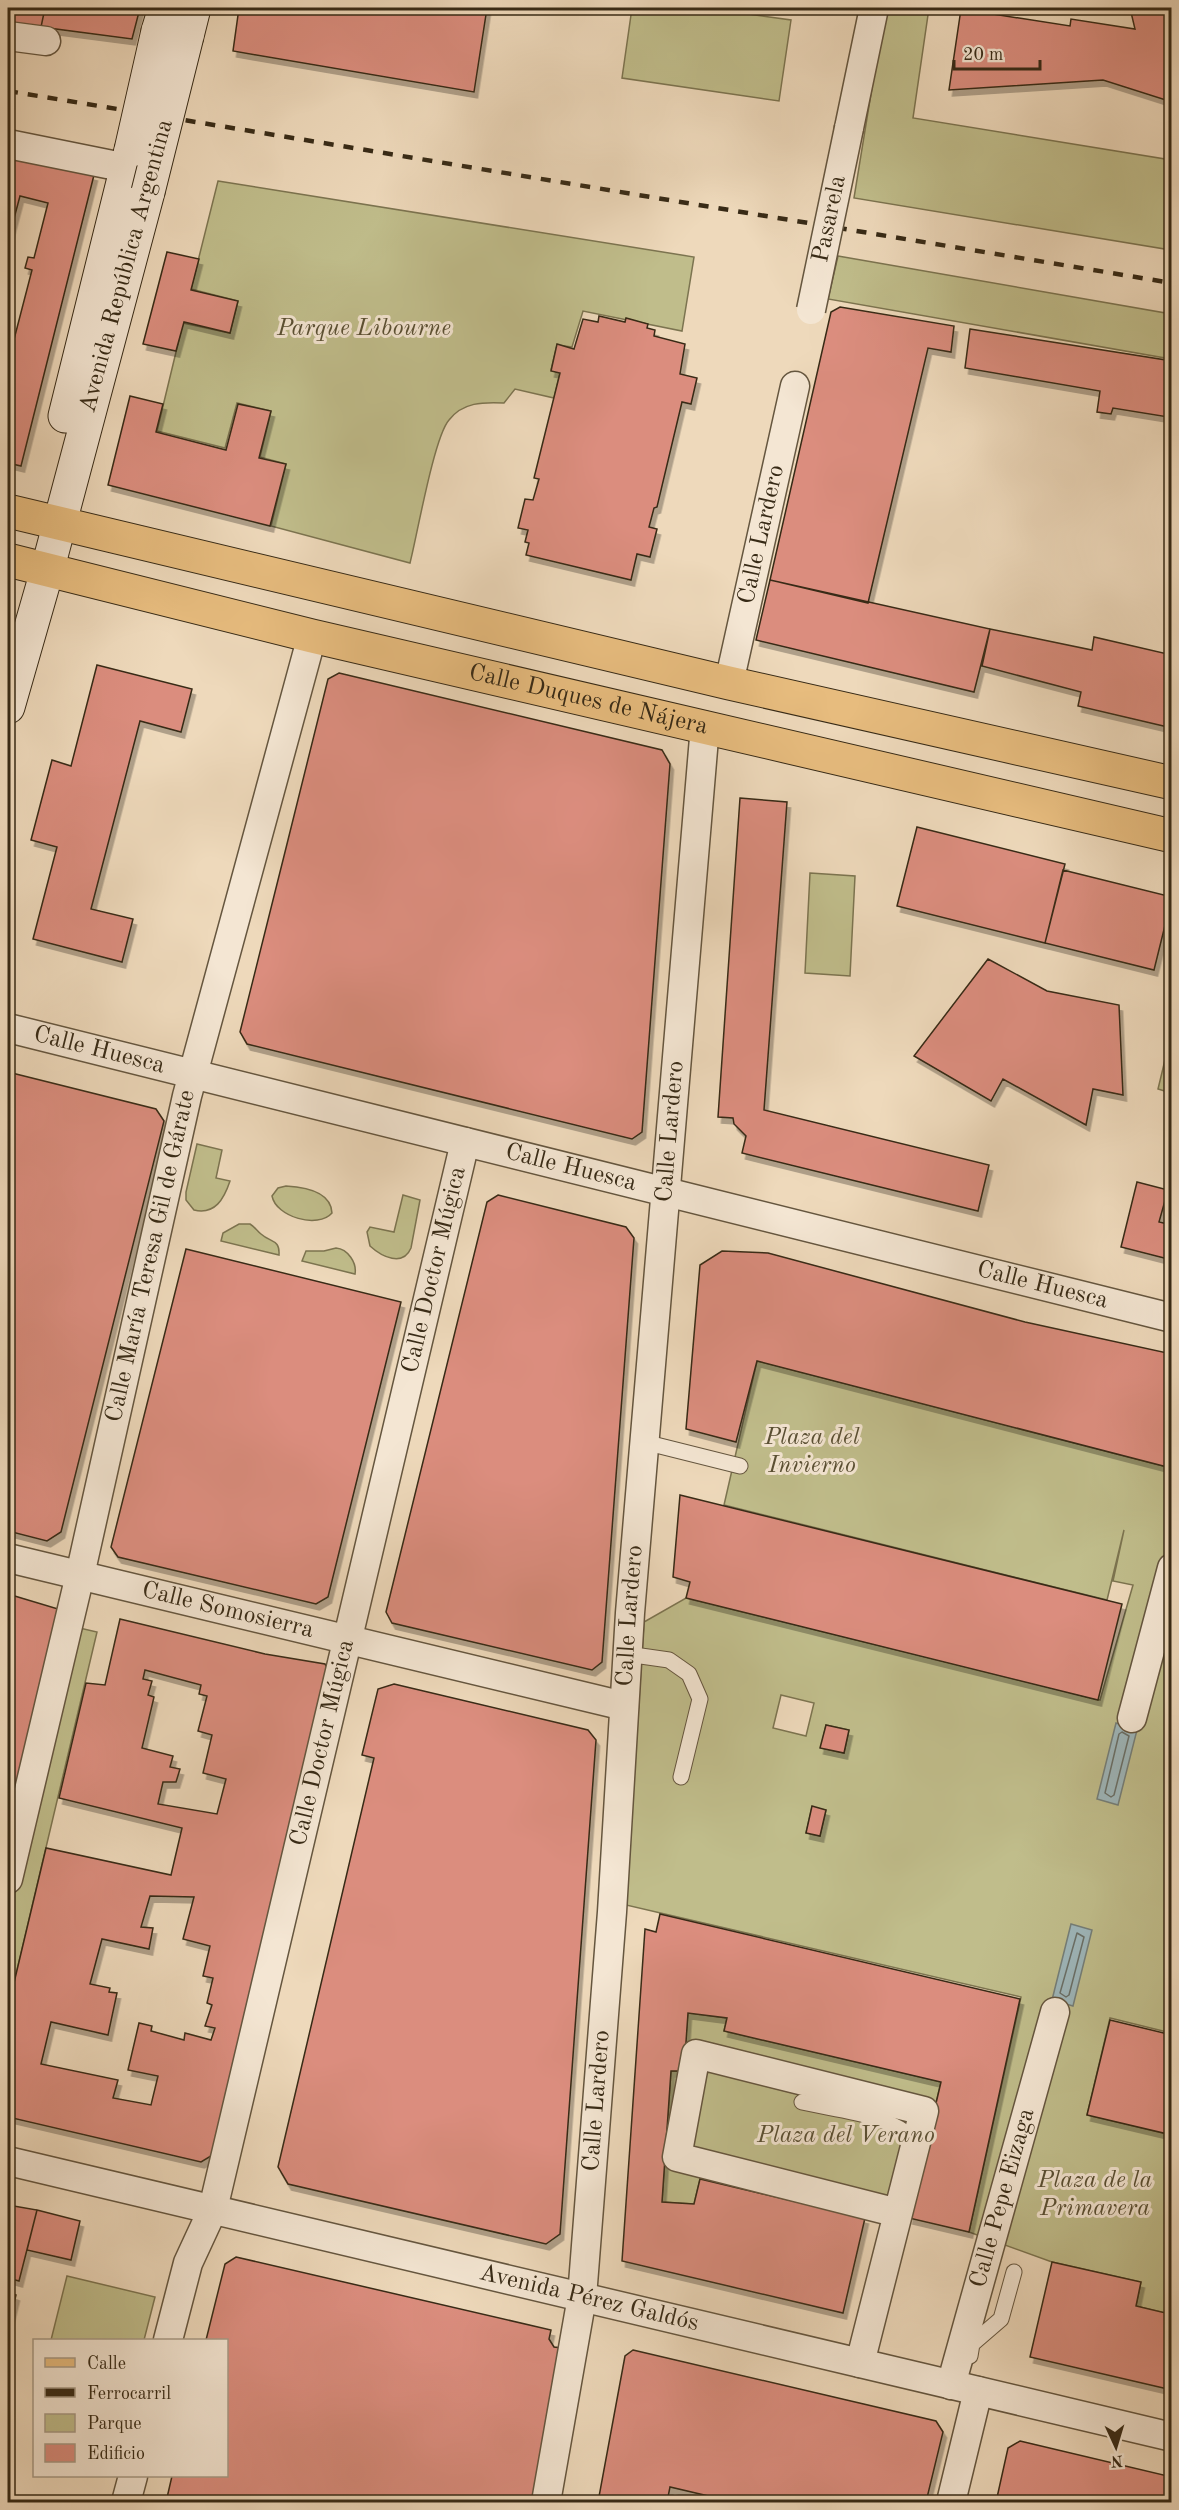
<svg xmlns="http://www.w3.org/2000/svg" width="1179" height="2510" viewBox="0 0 1179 2510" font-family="'Old Standard TT',serif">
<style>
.green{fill:#c0bd8b;stroke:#7c7450;stroke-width:1.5;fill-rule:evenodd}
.water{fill:#9eb7bb;stroke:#757f79;stroke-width:1.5}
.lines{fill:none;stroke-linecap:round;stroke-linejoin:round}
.shore{stroke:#6a7068;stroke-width:1.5}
.building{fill:#db8d7e;stroke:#372a16;stroke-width:1.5;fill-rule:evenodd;filter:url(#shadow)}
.lane-casing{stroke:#65563f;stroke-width:17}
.street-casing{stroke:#65563f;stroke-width:31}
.secondary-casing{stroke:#372a16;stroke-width:35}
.primary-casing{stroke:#372a16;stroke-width:35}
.lane{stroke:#f4e6d3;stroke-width:15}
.street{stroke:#f4e6d3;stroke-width:28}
.secondary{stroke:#f4e6d3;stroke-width:33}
.primary{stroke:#e7bc7e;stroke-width:33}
.rail{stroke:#372a16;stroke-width:4.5;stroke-dasharray:10 10;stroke-linecap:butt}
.street-bridge-casing{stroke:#65563f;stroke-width:31;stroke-linecap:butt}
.secondary-bridge-casing{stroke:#372a16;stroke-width:35;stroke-linecap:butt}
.street-bridge{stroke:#f4e6d3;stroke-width:28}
.secondary-bridge{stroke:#f4e6d3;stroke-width:33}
.labels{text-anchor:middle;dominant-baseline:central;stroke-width:6;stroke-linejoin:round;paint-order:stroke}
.street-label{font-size:24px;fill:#372a16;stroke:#f4e6d3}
.park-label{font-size:24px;font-style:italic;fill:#594f33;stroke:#f4e6d3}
</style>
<defs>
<filter id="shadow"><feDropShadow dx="3.5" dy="6" stdDeviation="0" flood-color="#0004"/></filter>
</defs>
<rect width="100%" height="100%" fill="#eed9bb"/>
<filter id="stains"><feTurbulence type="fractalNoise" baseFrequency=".00333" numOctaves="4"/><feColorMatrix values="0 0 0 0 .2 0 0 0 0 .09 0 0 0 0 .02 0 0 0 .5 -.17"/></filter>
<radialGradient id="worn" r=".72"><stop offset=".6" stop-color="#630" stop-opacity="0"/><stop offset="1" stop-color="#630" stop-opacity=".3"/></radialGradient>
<!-- green -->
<path class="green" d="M632,8H706L791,20L779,101L622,78Z
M885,8H929L913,118L1171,160V250L854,198Z
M218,181L694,257L682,331L583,311L572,347L557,345L551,370L560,373L554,398L515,389L504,403C483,402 463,402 449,420C434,437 417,536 410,563L271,526L286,464L260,457L271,411L237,403L225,448L157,431L183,323L230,333L238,301L191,289Z
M838,256L1171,314V359L828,299Z
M810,873L855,876L850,976L805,973Z
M1171,1035V1093L1158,1089Z
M197,1144L222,1150L216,1178L230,1181C224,1199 215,1215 194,1210L186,1200V1192Z
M286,1186C304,1187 331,1191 332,1213C318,1229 276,1217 272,1196L278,1188Z
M403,1195L420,1200L411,1248C403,1267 382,1257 370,1246L367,1232L370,1227L394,1232Z
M239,1224H250C255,1227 257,1231 261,1234C271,1243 280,1239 279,1255L221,1241L223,1233Z
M336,1248C348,1249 357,1263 355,1274L302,1261L306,1251H324Z
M757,1361L1171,1468V2033L1110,2018L1087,2115L1171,2135V2321L1169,2320L1170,2314L1136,2306L1141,2282L1052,2262L969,2232L1021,1997L626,1905L644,1622L686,1598L1100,1700L1133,1585L1113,1581L1124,1530L1107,1600L724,1505ZM781,1695L814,1703L806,1736L773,1728ZM826,1725L849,1730L844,1753L821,1748ZM812,1807L826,1810L820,1836L806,1833Z
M58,1623L97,1632L8,2008V1827Z
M688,2013L727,2018L724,2031L941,2082L909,2218H865L700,2179L694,2204L662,2202L671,2071H683Z
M67,2276L155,2297L144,2340H51Z"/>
<!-- water -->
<path class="water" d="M1116,1723L1137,1730L1118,1805L1097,1799Z
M1071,1924L1092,1930L1073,2006L1052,2000Z"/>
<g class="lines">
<!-- shore -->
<path class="shore" d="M1122,1732L1129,1736L1114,1795L1111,1797L1105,1793L1119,1734Z
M1077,1933L1084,1937L1069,1995L1066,1997L1060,1993Z"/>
</g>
<!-- building -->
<path class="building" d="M8,8H45L41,27L8,22Z
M45,8H140L132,39L41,27Z
M239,8H487L474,92L233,51Z
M1130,8H1172V102L1103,80L949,90L961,9L1070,26L1071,19L1135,29Z
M8,155L94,175L21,466L8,463V350L11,351L32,270L25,268L28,257L34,258L48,203L20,196L8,241Z
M167,252L199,259L191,290L238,301L230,333L184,322L176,351L143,344Z
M840,307L954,326L951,352L928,348L868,603L770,580L831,312Z
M599,316L625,322L626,318L648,324L647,328L655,330L654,336L685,344L680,374L697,378L691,404L682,402L657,507L654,508L649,527L657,529L650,557L637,554L631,580L526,555L529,543L525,542L528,530L518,528L525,499L533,500L539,479L534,478L560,373L551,371L557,344L574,349L583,319L598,322Z
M970,329L1172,361V404L1168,417L1113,408L1111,414L1097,412L1100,391L965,368Z
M130,396L163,404L156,432L226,450L238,404L271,411L259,458L286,464L270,526L108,485Z
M770,580L990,629L974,692L756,640Z
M990,629L1092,650L1094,637L1172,655V728L1078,706L1081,692L982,666Z
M97,665L192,689L181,732L140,721L91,909L133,919L122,962L33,939L57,847L31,840L52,760L71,766Z
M339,673L662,750L670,764L642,1132L632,1139L247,1044L240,1032L284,856L328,679Z
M740,798L787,802L764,1110L989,1165L978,1211L742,1153L746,1136L734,1124L733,1118L718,1117Z
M917,827L1065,864L1045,943L897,906Z
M1063,870L1172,897L1154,970L1045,943Z
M988,959L1047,991L1119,1005L1123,1095L1093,1089L1086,1125L1003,1079L991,1101L914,1056Z
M8,1072L156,1109L164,1121L61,1532L47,1541L8,1531Z
M1137,1182L1168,1190L1159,1222L1172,1225V1260L1121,1247Z
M498,1195L626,1227L634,1238L602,1662L592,1670L392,1623L386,1612L487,1202Z
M186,1249L401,1302L328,1597L316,1604L118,1557L111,1547Z
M722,1251L768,1253L1025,1322L1172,1354L1171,1468L757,1361L736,1442L686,1429L700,1265Z
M680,1495L1122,1604L1098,1700L686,1598L690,1582L673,1577Z
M8,1594L58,1609L8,1827Z
M120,1619L265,1654L325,1664L332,1676L216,2153L201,2162L8,2117V2008L46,1848L171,1875L182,1828L59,1798L86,1683L105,1685ZM145,1670L201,1685L199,1694L207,1696L198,1731L212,1735L203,1773L226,1779L217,1814L158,1804L163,1782H176L180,1769L170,1767L173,1756L142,1748L154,1697L148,1695L152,1681L143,1679ZM150,1896L194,1897L183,1939L210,1946L203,1976L213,1978L207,2003L212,2005L205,2026L215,2028L211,2040L185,2033L184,2040L151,2031L152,2026L139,2023L128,2070L158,2076L151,2105L113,2098L118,2080L41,2064L51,2022L108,2035L117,1993L109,1992L110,1988L90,1984L102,1939L149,1949L153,1928L141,1927Z
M394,1684L588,1730L596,1740L560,2234L546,2244L288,2184L278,2167L374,1758L362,1755L378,1689Z
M826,1725L849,1730L844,1753L820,1748Z
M812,1806L826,1810L820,1836L806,1833Z
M660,1914L1020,1999L969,2232L909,2218L941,2082L724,2031L727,2018L688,2013L684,2071H671L662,2202L694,2204L700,2179L865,2218L843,2313L622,2261L645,1929L656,1932Z
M1110,2020L1172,2035V2135L1087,2115Z
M8,2205L37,2210L19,2281L8,2278Z
M37,2210L80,2221L71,2260L27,2250Z
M236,2257L551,2330L549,2339L554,2347L562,2348L534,2502H166L172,2476H226V2340H206L225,2264Z
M1052,2262L1141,2282L1136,2306L1170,2314L1172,2390L1030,2357Z
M8,2292L16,2295L8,2328Z
M633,2350L936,2421L943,2432L926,2502H734L670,2487L667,2502H598L625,2356Z
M1020,2441L1172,2477V2502H996L1008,2448Z"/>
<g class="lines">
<!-- lane casing -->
<g class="lane-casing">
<path id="lane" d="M644,1442L740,1466
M627,1654L669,1660L689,1674L700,1699L681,1777
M802,2102C841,2111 887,2113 916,2141
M970,2356L972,2344L1001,2319L1014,2272"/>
</g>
<!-- street casing -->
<g class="street-casing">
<g id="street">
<path d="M8,36L46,41"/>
<path d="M849,128L874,8"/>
<path d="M8,144L127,168"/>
<path id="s1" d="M729,683L795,386"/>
<path id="s2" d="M8,1028L1172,1318"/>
<path id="s3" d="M8,1558L624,1706"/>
<path d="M1132,1718L1172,1568"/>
<path id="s4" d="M8,1879L80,1575L187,1096L312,636"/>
<path id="s5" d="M8,2161L1172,2437"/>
<path id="s6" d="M168,2340L188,2263L213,2209L465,1142"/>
<path d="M860,2363L924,2111L696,2054L677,2157L898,2213"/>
<path id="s7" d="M951,2385L1055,2012"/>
<path d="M126,2502L133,2476"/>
<path id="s8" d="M546,2502L582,2297L612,1912L630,1613L705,726"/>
<path d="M951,2502L978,2391"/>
</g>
</g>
<!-- secondary casing -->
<g class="secondary-casing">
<path id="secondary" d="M158,31L165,8
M187,36L194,8
M65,416L131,150
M8,707L47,571L148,192"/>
</g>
<!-- primary casing -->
<g class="primary-casing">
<g id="primary">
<path d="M8,511L729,683L1172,783"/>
<path id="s9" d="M8,560L312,636L1172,836"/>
</g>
</g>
<!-- lane -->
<use href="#lane" class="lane"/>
<!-- street -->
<use href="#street" class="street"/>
<!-- secondary -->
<use href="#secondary" class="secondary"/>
<!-- primary -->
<use href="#primary" class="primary"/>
<!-- rail -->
<path class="rail" d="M8,91L1172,283"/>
<!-- street-bridge casing -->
<g class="street-bridge-casing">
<g id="street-bridge">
<path id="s10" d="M811,310L849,128"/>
</g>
</g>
<!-- secondary-bridge casing -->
<g class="secondary-bridge-casing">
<path id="secondary-bridge" d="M131,150L158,31
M148,192L187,36"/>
</g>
<!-- street-bridge -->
<use href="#street-bridge" class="street-bridge"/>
<!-- secondary-bridge -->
<use href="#secondary-bridge" class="secondary-bridge"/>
</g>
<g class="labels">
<!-- street labels -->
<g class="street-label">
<text stroke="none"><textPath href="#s10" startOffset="93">Pasarela</textPath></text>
<text transform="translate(127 266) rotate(-75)">Avenida República Argentina</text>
<text stroke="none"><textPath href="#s1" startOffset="152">Calle Lardero</textPath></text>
<text stroke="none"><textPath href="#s9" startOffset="597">Calle Duques de Nájera</textPath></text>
<text stroke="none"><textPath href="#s2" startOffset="94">Calle Huesca</textPath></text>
<text stroke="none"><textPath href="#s8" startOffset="1377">Calle Lardero</textPath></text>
<text stroke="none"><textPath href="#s2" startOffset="580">Calle Huesca</textPath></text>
<text stroke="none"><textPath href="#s4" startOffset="639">Calle María Teresa Gil de Gárate</textPath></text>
<text stroke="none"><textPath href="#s6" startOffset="1104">Calle Doctor Múgica</textPath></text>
<text stroke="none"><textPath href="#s2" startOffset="1066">Calle Huesca</textPath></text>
<text stroke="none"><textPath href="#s3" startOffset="226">Calle Somosierra</textPath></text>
<text stroke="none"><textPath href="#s8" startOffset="891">Calle Lardero</textPath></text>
<text stroke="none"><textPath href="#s6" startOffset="618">Calle Doctor Múgica</textPath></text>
<text stroke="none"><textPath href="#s8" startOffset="405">Calle Lardero</textPath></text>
<text stroke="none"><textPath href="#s7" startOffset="194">Calle Pepe Eizaga</textPath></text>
<text stroke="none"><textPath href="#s5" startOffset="597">Avenida Pérez Galdós</textPath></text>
</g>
<!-- park labels -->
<g class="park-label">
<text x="364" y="329">Parque Libourne</text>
<text x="812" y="1438">Plaza del<tspan x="812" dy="28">Invierno</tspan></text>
<text x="846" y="2136">Plaza del Verano</text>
<text x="1095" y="2181">Plaza de la<tspan x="1095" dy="28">Primavera</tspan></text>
</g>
</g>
<!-- margin -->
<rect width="1179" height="2510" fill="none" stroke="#eed9bb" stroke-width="30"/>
<rect x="9" y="9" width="1161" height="2492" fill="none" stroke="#372a16" stroke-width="3"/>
<rect x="15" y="15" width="1149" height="2480" fill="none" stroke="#372a16" stroke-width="1.5"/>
<!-- legend -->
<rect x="33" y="2339" width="195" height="138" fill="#f4e6d3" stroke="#a89b87" stroke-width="1.5"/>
<rect x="45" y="2358" width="30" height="9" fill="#e7bc7e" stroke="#a89b87" stroke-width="1.5"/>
<text x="87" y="2369" font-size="18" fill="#372a16">Calle</text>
<rect x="45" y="2388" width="30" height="9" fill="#372a16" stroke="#a89b87" stroke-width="1.5"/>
<text x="87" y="2399" font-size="18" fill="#372a16">Ferrocarril</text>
<rect x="45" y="2414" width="30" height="18" fill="#c0bd8b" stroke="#a89b87" stroke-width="1.5"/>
<text x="87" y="2429" font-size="18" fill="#372a16">Parque</text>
<rect x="45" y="2444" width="30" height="18" fill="#db8d7e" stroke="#a89b87" stroke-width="1.5"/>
<text x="87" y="2459" font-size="18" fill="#372a16">Edificio</text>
<!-- north arrow -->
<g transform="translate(1116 2447) rotate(176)" stroke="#f4e6d3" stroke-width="4.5" paint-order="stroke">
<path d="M0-4.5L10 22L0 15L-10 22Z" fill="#372a16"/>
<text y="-9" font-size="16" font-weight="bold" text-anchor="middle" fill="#372a16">N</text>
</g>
<!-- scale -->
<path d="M954 60v9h86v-9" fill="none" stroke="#372a16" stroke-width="3"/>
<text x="963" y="60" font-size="18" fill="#372a16" stroke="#f4e6d3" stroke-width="4.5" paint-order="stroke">20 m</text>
<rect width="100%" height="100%" filter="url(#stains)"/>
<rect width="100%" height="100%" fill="url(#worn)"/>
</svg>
